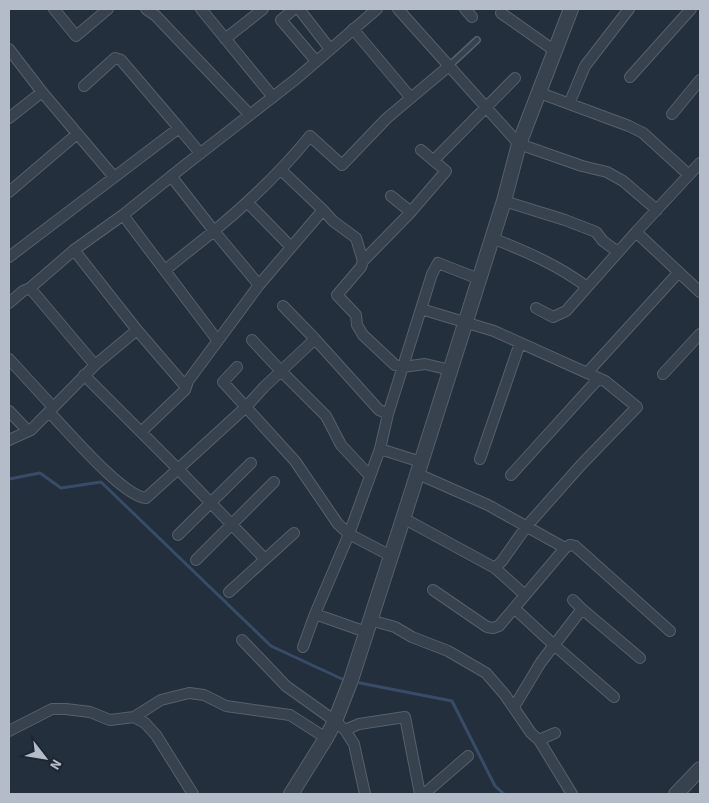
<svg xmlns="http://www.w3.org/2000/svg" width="709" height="803" viewBox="0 0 709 803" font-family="'Source Sans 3',sans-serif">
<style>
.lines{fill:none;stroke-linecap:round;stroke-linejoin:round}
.stream{stroke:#394c67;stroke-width:3}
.service-casing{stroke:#565f6c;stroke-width:8}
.minor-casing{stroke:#565f6c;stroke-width:12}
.tertiary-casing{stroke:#565f6c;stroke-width:16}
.service{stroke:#38414e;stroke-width:5}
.minor{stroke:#38414e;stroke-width:10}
.tertiary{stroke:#38414e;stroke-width:14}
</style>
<rect width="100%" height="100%" fill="#242f3e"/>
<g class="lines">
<!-- stream -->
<path class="stream" d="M9,479L40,473L61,488L101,482L271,646L342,679
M360,683L452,701L495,786L504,794"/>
<!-- service casing -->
<g class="service-casing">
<path id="service" d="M449,66L477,40"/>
</g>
<!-- minor casing -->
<g class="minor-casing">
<path id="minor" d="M54,9L76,36L108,9
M146,9L156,16L250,115
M201,9L273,97
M294,9L281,20L316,61
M299,9L330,49
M465,9L472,17
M501,13L555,51
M353,29L411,98
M225,39L263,9
M9,49L42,92L114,177
M449,66L519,144L582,166L607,172L623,181L657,210
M630,77L691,9
M84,86L115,58L121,60L179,128
M540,93L629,126L643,133L689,175
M569,104L585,66L629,9
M672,114L700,80
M9,118L42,92
M434,160L515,78
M700,163L636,232L700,292
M171,176L214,231C249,202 281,172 310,136L342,165L387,118L449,66L398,9
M9,192L77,134
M391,196L411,212
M504,201L565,220L596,232L603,241L618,252
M248,203L291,247
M323,210L333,221L356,238L363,261L361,267L337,295L356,315L357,325L363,335L395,365L403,367L425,364L450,370
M123,215L218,341
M492,238C525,251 558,265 587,287
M74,250L137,330L186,387
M9,257L179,128L200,153
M363,261L409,214L446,171L421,150
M259,285L323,210L281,170
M30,288L95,365
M9,303L23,291L30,288L74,250L123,215L184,166L296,79L377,9
M283,306L315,339
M536,308L553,317L566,311L636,232
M252,340L281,371L326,416L341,445L369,475
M9,359L53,407
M237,367L223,382L295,461L338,524L349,534L391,556
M587,373L679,272
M663,374L700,334
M84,375L141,432L185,390L188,381L259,285L214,231L165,270
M9,411L28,431
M49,412C67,430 122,496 146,498L178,469L141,432
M388,414L421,309
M9,440L31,430L95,365L137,330
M480,459L520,343
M418,474L488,505L565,548
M511,475L599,378
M403,518L495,568L502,561L526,527L581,465L637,407L605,381L494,331L421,309L432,274L438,263L479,279
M178,535L251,463
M265,559L178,469L246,407L264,387L315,339L379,410L388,414L380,449L421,462
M196,560L274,482
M495,568L525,595
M433,590L487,627L493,628L499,626L565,548L570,545L575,546L670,631
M229,592L294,533
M514,608L554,645L614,697
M582,609L640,658
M315,614L349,534L380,449
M370,620L395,627L412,637L448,651L486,673L505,695L531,733L539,740L555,733
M242,640L286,686L335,721L345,730L354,744L365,794
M303,647L315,614L366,632
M514,707L541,662L582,609L573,600
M134,717L161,700L189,693L204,695L226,706L290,715L326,738
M345,730L359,724L405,717L420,794
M9,731L52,709H66L90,712L110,720L134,717L145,723L156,735L193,794
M539,740L572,794
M424,794L468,756"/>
</g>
<!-- tertiary casing -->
<g class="tertiary-casing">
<path id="tertiary" d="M291,794L326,738L335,721L351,680L412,491L504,201L519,144L571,9
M676,794L700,769"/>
</g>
<!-- service -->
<use href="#service" class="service"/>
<!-- minor -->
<use href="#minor" class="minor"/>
<!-- tertiary -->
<use href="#tertiary" class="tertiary"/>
</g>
<!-- border -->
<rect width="709" height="803" fill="none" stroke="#b4bcc9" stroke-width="20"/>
<!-- north arrow -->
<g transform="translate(45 758) rotate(121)" stroke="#1d2633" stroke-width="4" paint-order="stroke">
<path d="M0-4L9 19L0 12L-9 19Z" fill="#b4bcc9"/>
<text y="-8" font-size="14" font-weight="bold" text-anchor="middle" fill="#b4bcc9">N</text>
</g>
</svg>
